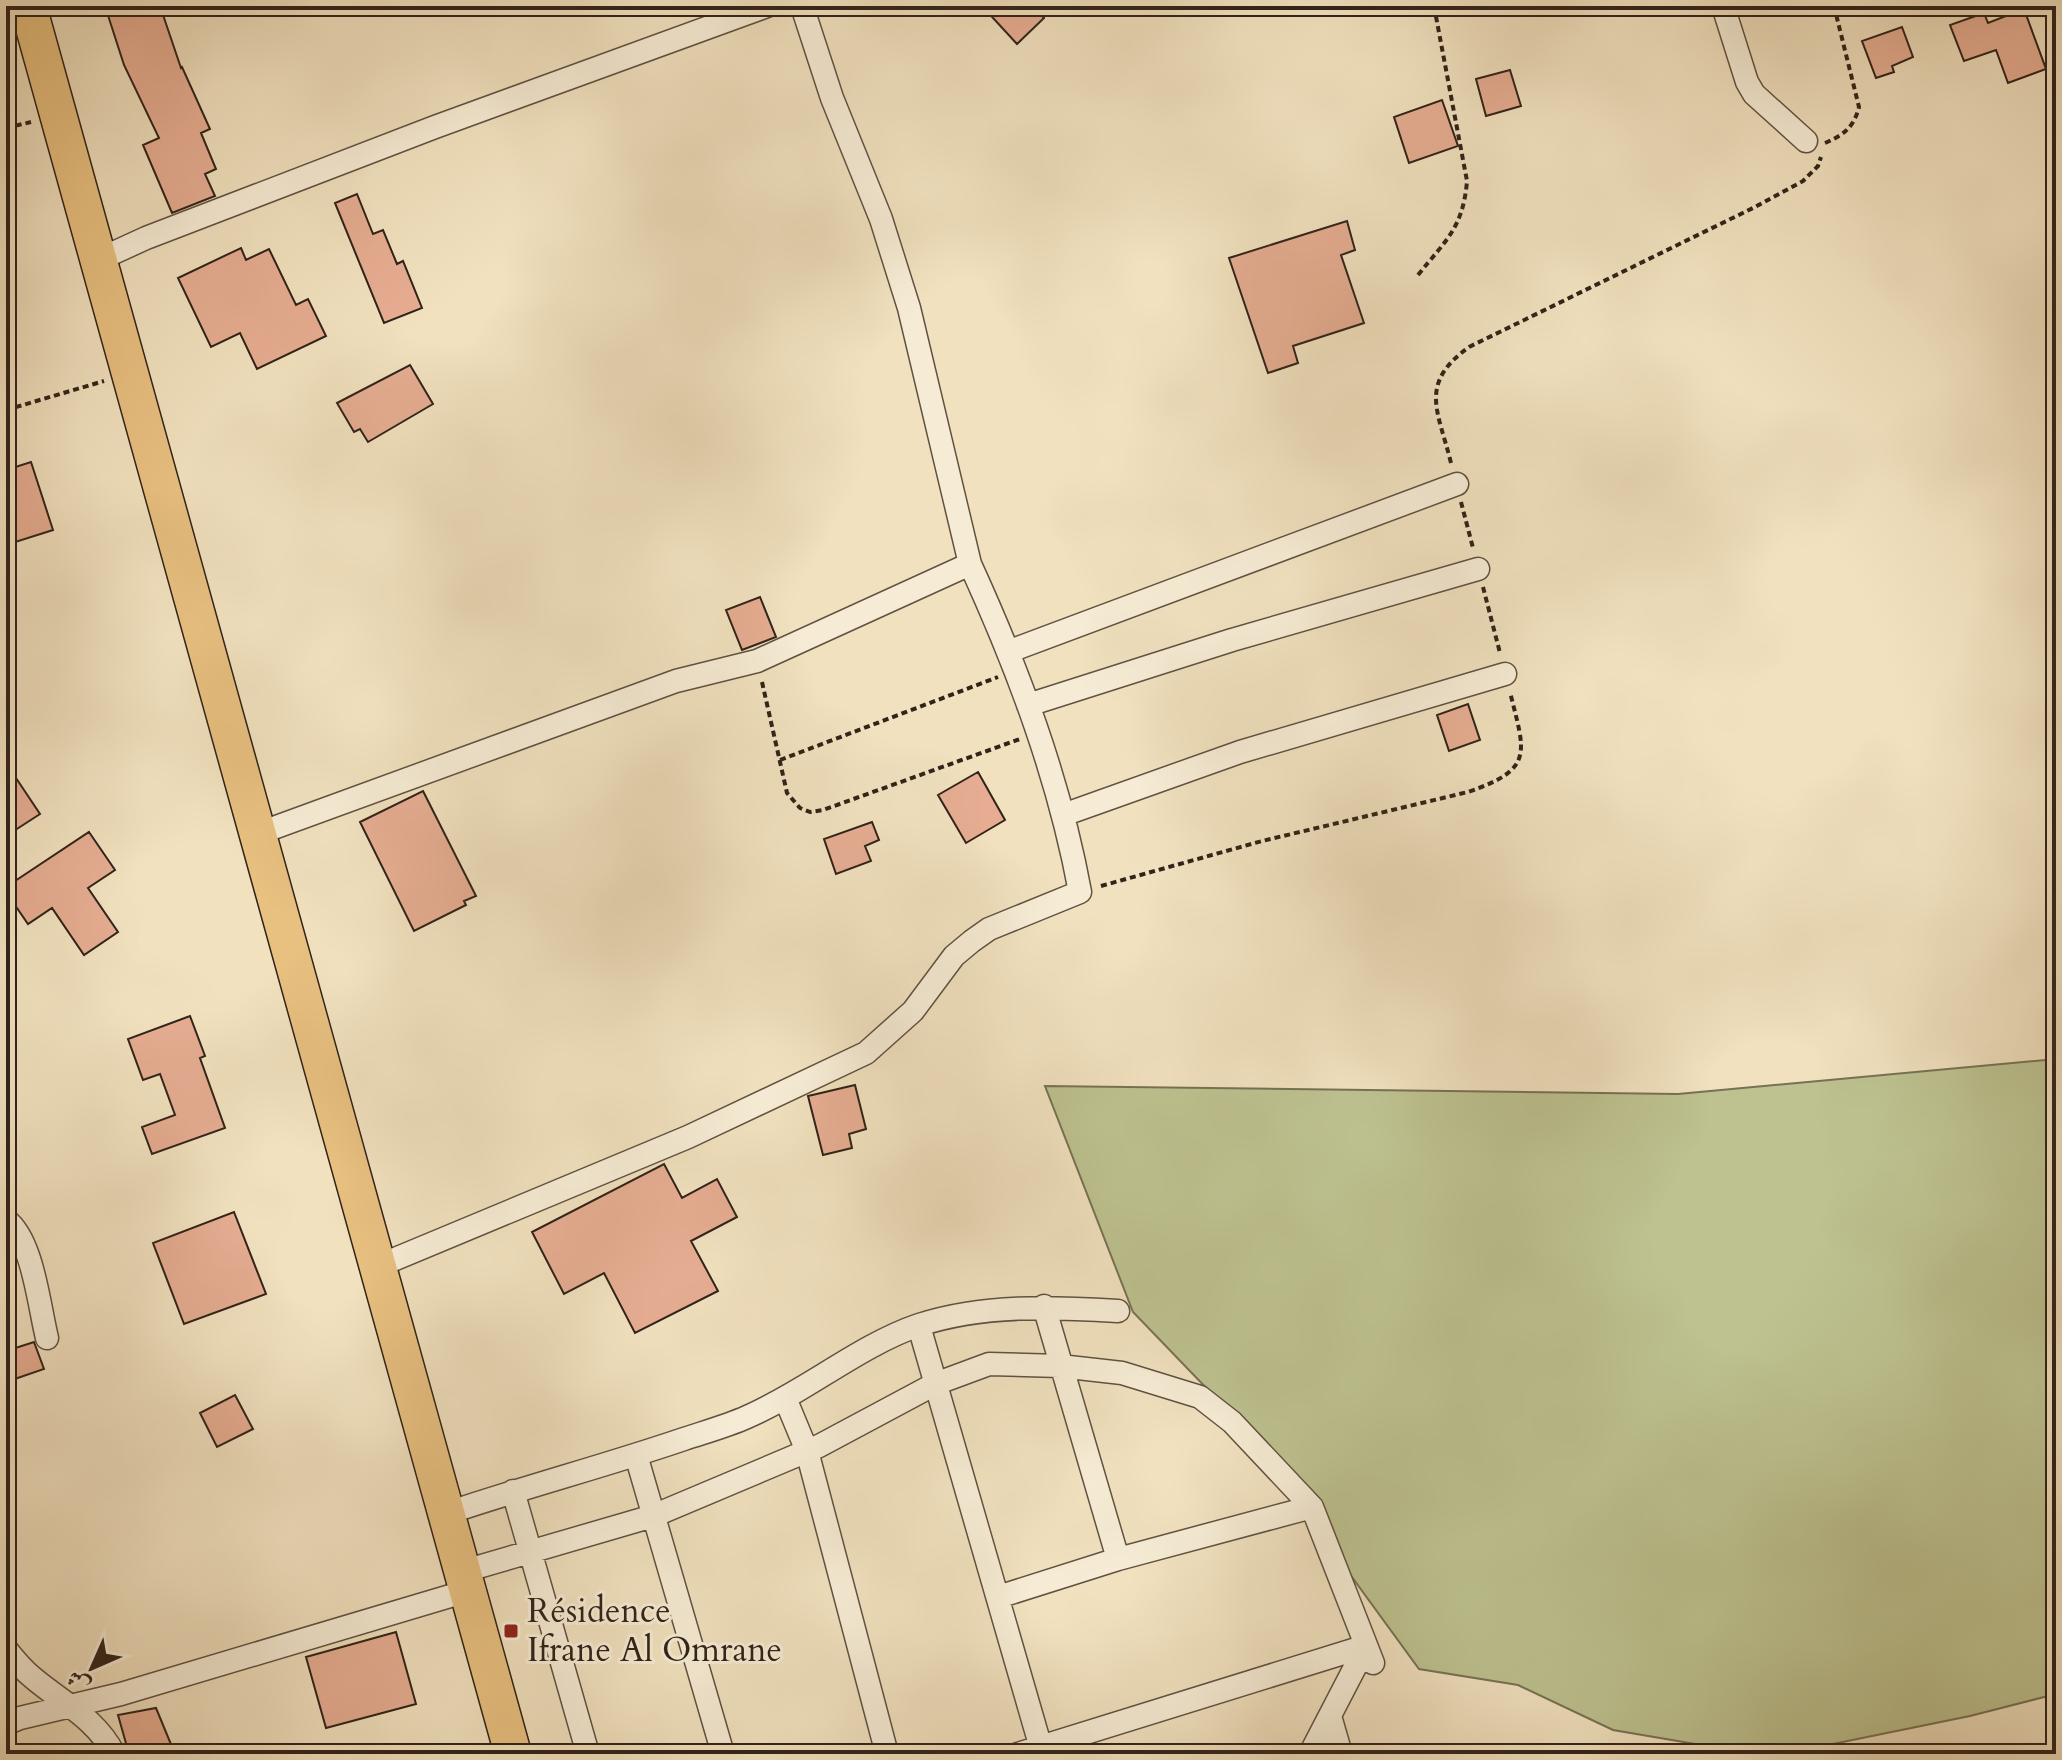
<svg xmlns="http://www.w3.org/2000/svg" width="2062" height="1760" viewBox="0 0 2062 1760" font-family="Cardo,Amiri,serif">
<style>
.green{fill:#bdc290;stroke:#767254;stroke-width:2}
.building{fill:#e6ad92;stroke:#302319;stroke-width:2}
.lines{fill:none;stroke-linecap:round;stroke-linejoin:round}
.minor-casing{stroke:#605242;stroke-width:25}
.trunk-casing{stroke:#302319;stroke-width:39}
.path{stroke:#302319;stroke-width:4;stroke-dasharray:6 4;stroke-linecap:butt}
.minor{stroke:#f6ecd5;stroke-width:22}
.trunk{stroke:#e8c080;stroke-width:36}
.poi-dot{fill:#8f2418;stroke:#f6ecd5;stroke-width:3}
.labels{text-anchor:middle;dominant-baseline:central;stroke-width:6;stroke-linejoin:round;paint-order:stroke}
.poi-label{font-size:34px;fill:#302319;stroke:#f6ecd5;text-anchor:start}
</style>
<rect width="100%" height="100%" fill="#f1e1bf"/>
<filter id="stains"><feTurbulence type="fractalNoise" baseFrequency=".0025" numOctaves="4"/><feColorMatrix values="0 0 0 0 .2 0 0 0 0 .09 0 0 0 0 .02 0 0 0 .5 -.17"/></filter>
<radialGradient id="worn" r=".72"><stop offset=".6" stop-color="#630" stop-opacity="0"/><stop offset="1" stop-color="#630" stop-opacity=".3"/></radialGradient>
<!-- green -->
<path class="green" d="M2056,1059V1694L1970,1716L1784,1754H1754L1613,1730L1518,1685L1419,1669L1239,1422L1133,1312L1045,1086L1678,1094Z"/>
<!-- building -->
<path class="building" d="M105,6H160L181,68L182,67L210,129L201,133L216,169L205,174L215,196L172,213L143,145L159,138L124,65Z
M982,6H1033L1044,18L1017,44Z
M2024,9L2046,69L2008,83L1996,50L1964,61L1950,25L1984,13L1988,23Z
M1902,27L1913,57L1892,66L1894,72L1876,78L1862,41Z
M1510,70L1521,106L1486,116L1476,79Z
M1442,100L1458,146L1409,163L1394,117Z
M357,194L373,234L383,230L397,264L403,261L422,308L384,323L335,203Z
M1347,221L1355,250L1341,255L1364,323L1293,346L1298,363L1268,373L1229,258Z
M241,248L246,260L269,249L296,305L308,299L326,336L257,369L240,333L211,347L178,278Z
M410,365L433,404L368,442L360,429L354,432L337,403Z
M31,462L53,530L6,545V470Z
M760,597L776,637L742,650L726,610Z
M1468,704L1480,740L1449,751L1437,715Z
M6,763L40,814L6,836Z
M978,772L1005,820L966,843L938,795Z
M423,791L476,896L464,901L466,905L414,931L360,822Z
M872,822L879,840L865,846L871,861L836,874L824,839Z
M89,832L115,870L88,888L118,932L84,955L52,908L28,924L6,892V887Z
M190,1016L205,1056L200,1058L225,1128L152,1154L142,1127L175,1115L160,1074L143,1080L128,1039Z
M855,1085L866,1129L849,1134L852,1148L823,1155L808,1096Z
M664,1164L682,1198L717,1179L737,1217L691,1241L718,1291L635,1333L604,1273L564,1294L532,1232Z
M234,1212L266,1294L184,1324L153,1243Z
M34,1342L44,1369L6,1382V1351Z
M235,1395L253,1429L217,1447L200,1413Z
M396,1632L416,1704L326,1728L306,1657Z
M156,1708L175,1754H129L118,1715Z"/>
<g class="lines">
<!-- minor casing -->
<g class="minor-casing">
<path id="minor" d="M1723,6L1747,82L1754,94L1806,141
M98,260L146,238L435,127L767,6
M1010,651L1457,484
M1028,705L1232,640L1478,569
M1063,815L1240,752L1505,674
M257,834L676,681L757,661L970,564L909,308L881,219L832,98L802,6
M6,1220C33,1240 39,1306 47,1338
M376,1267L688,1137L866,1053L913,1011L954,956L972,941L989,929L1080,892C1059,778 1018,669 970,564
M1044,1306L1118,1559
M919,1326L1041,1748
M785,1398L807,1451L887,1754
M636,1455L723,1754
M513,1491L588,1754
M445,1514C524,1487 605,1466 684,1439C705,1432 727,1426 747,1417C805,1392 860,1345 919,1325C983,1304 1052,1307 1118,1311
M461,1572L653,1516L819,1446L935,1384L989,1364L1060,1366L1122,1373L1200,1397L1232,1422L1312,1507L1373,1663
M998,1597L1118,1559L1312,1507
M6,1649C14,1659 22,1669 32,1677C61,1702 96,1718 114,1754
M1330,1716L1341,1754
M6,1724L20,1718L121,1694L467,1591
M1018,1754L1366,1646
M1310,1754L1366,1646"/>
</g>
<!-- trunk casing -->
<g class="trunk-casing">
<path id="trunk" d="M28,6L513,1754"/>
</g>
<!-- path -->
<path class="path" d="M6,128L31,122
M1825,143C1844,135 1854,127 1859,107L1834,6
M1418,275C1446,240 1463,228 1467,181L1434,6
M6,410L104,381
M1451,463C1438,410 1418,384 1469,347L1753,208L1803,181L1818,166L1821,157
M1461,502L1473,548
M1483,587L1500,653
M762,682L787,793L800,808L810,812L823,810L1020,739
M780,760L998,677
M1101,886L1262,841L1468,792C1535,769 1525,753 1510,692"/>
<!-- minor -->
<use href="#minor" class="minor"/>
<!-- trunk -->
<use href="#trunk" class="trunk"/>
</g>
<!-- markers -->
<rect class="poi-dot" x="503" y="1623" width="16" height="16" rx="4"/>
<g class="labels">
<!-- poi labels -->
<g class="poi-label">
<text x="527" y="1611">Résidence<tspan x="527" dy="39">Ifrane Al Omrane</tspan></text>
</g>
</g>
<!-- margin -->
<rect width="2062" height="1760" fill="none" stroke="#f1e1bf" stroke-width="32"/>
<rect x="8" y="8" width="2046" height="1744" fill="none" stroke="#302319" stroke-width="4"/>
<rect x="16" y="16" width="2030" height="1728" fill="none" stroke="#302319" stroke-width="2"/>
<!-- north arrow -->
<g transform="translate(92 1668) rotate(225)" stroke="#f6ecd5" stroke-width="6" paint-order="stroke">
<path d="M0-6L14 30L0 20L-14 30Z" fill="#302319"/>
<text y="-12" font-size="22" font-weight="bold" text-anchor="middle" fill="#302319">ش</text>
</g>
<rect width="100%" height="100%" filter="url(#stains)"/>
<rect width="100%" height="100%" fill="url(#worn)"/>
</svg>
